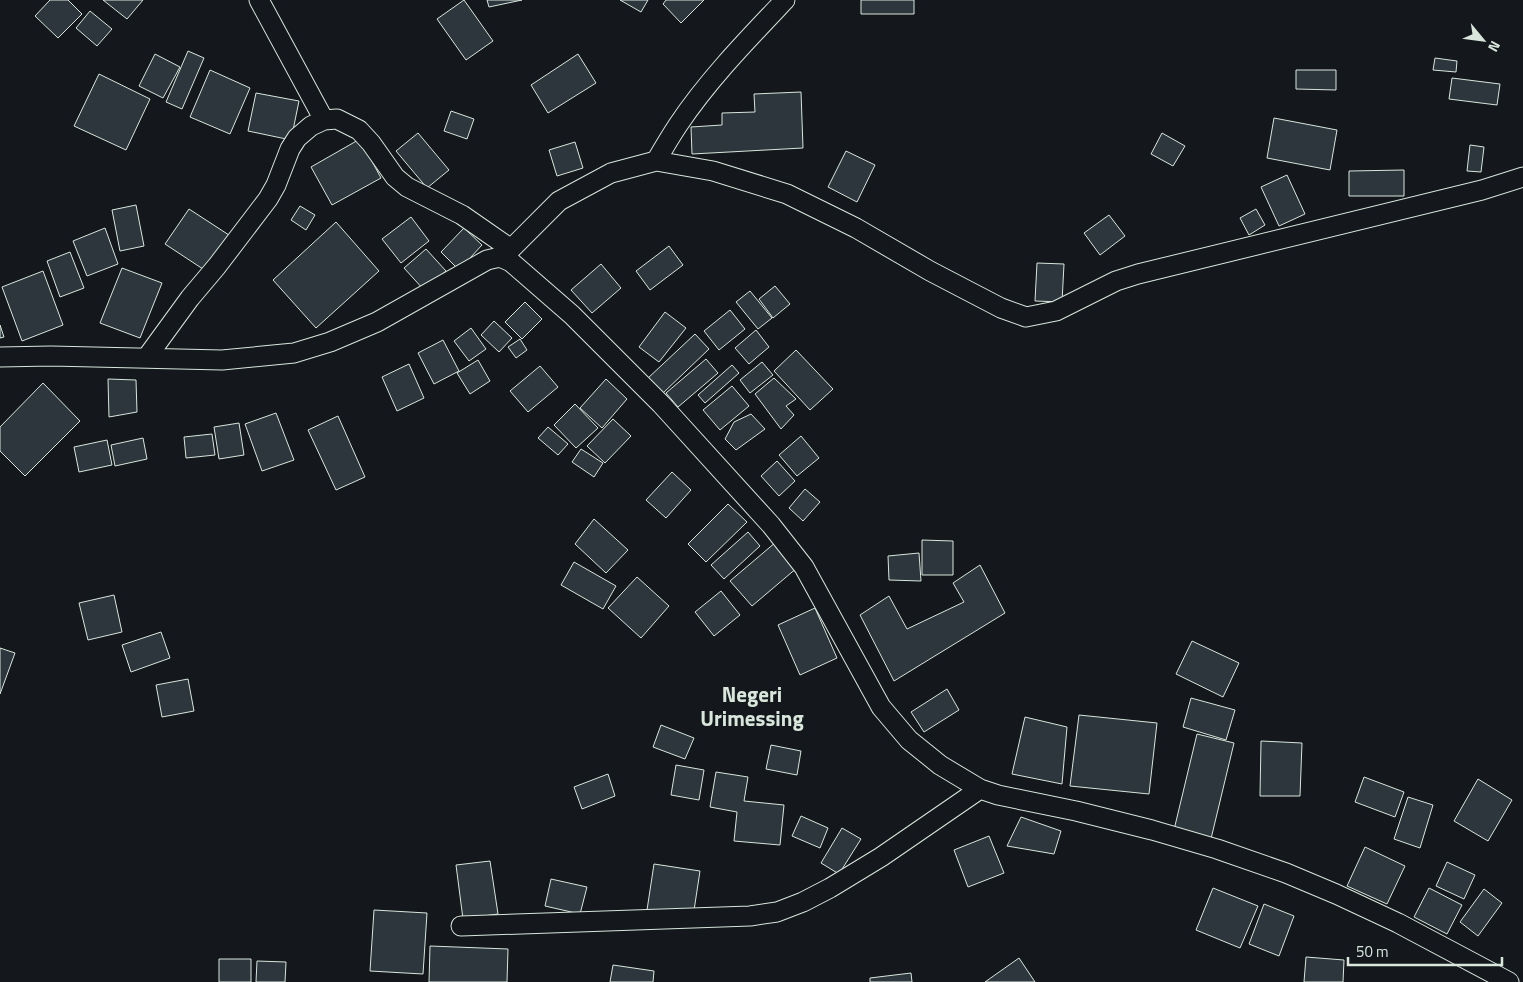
<svg xmlns="http://www.w3.org/2000/svg" width="1523" height="982" viewBox="0 0 1523 982" font-family="'Titillium Web',sans-serif">
<style>
.building{fill:#2c363c;stroke:#d8e6dc}
.lines{fill:none;stroke-linecap:round;stroke-linejoin:round}
.minor-casing{stroke:#d8e6dc;stroke-width:21}
.minor{stroke:#14181c;stroke-width:19}
.labels{text-anchor:middle;dominant-baseline:central;stroke-width:4;stroke-linejoin:round;paint-order:stroke}
.quarter-label{font-size:21px;font-weight:bold;fill:#d8e6dc;stroke:#14181c}
</style>
<rect width="100%" height="100%" fill="#14181c"/>
<!-- building -->
<path class="building" d="M50,0H68L82,14L58,38L35,16Z
M103,0H143L127,19Z
M464,0L493,41L466,60L437,19Z
M487,0H522L489,7Z
M620,0H648L641,12Z
M666,0H704L681,23L663,4Z
M861,0H914V14H861Z
M90,11L112,29L97,46L76,28Z
M188,51L204,58L182,109L166,102Z
M155,54L180,67L163,98L139,86Z
M578,54L596,83L548,113L531,85Z
M1435,58L1457,61L1456,72L1433,70Z
M210,70L250,88L230,134L190,117Z
M1296,70H1336V90L1296,89Z
M99,74L150,99L126,150L74,126Z
M1452,78L1500,84L1497,105L1449,99Z
M801,92L803,148L692,154L691,127L722,125V113L755,112L754,94Z
M256,93L299,101L291,140L248,131Z
M451,111L474,119L467,139L444,131Z
M1274,118L1337,130L1330,170L1267,158Z
M418,133L449,170L427,188L396,151Z
M1162,133L1185,146L1173,166L1151,154Z
M360,139L381,178L332,205L311,167Z
M575,142L583,168L557,176L549,150Z
M1470,145L1484,147L1481,172L1467,171Z
M846,151L875,165L857,202L828,187Z
M1404,170V196H1349V171Z
M1287,175L1305,214L1279,226L1261,187Z
M136,205L144,246L120,251L112,210Z
M300,206L315,215L306,230L291,220Z
M189,209L232,237L209,273L165,244Z
M1256,209L1265,225L1249,235L1240,218Z
M1109,215L1125,236L1100,255L1084,233Z
M411,217L429,241L401,263L382,239Z
M336,222L379,271L316,328L273,280Z
M105,228L118,264L87,276L73,241Z
M464,228L482,245L459,270L441,252Z
M669,246L683,265L650,290L636,271Z
M426,249L446,271L424,290L404,268Z
M70,252L84,288L60,297L47,261Z
M1037,263L1064,264L1062,302L1035,301Z
M601,264L621,288L592,313L571,290Z
M122,268L162,283L140,338L100,323Z
M43,271L63,325L22,341L2,287Z
M775,286L790,304L773,318L759,299Z
M750,291L772,318L758,329L736,302Z
M525,302L542,319L522,339L505,322Z
M730,310L745,329L719,350L704,331Z
M665,312L686,328L659,362L639,347Z
M494,321L512,338L499,352L481,335Z
M0,325L4,337L0,338Z
M471,328L486,349L469,361L454,341Z
M756,330L769,347L749,364L735,348Z
M695,334L709,349L662,394L647,379Z
M520,339L527,350L516,358L508,347Z
M443,340L459,371L434,384L418,353Z
M796,350L833,389L810,410L774,371Z
M706,359L718,373L678,407L666,393Z
M478,360L490,381L470,394L457,373Z
M762,362L773,375L750,393L740,380Z
M409,364L424,398L397,411L382,377Z
M732,365L739,373L705,403L698,395Z
M540,366L558,387L528,412L510,391Z
M774,378L796,399L786,406L794,415L781,429L755,394Z
M108,379L136,380L137,412L109,417Z
M606,379L627,399L602,428L580,408Z
M43,383L80,421L25,476L0,451V427Z
M732,386L749,406L720,430L703,410Z
M575,404L598,428L576,448L554,425Z
M276,413L294,460L262,471L245,424Z
M751,414L765,429L736,450L725,439L734,422Z
M338,416L365,477L336,490L308,430Z
M613,419L631,436L605,463L587,446Z
M239,423L244,455L219,459L214,427Z
M548,427L568,444L558,455L538,438Z
M212,434L215,455L186,458L184,437Z
M801,436L819,458L797,476L779,455Z
M143,438L147,459L115,466L111,445Z
M107,440L112,465L79,472L74,447Z
M581,449L603,463L594,477L572,462Z
M777,461L795,481L779,496L761,476Z
M672,472L691,490L666,518L646,500Z
M805,489L820,502L803,521L789,508Z
M728,504L747,522L706,562L688,544Z
M594,519L628,550L606,573L575,544Z
M748,532L760,546L724,579L711,565Z
M922,540L953,541V575H922Z
M776,542L798,567L752,606L730,581Z
M919,553L921,581L889,580L888,556Z
M574,562L616,586L603,609L561,585Z
M980,565L1005,613L894,681L860,615L889,596L907,629L964,602L953,583Z
M637,577L669,606L641,638L608,608Z
M721,591L740,615L714,636L695,612Z
M114,595L122,632L88,640L79,603Z
M815,608L837,658L800,675L778,625Z
M161,632L170,658L131,672L122,645Z
M1192,641L1239,663L1223,697L1176,674Z
M0,648L15,653L0,694Z
M188,679L194,711L162,717L156,685Z
M947,689L959,710L924,732L911,712Z
M1191,698L1235,710L1226,740L1183,727Z
M1079,715L1157,723L1149,794L1070,786Z
M1025,717L1067,727L1062,784L1012,774Z
M661,725L694,738L685,759L653,747Z
M1197,734L1234,743L1210,843L1173,834Z
M1261,741L1302,743L1300,796H1260Z
M771,745L801,751L797,775L766,769Z
M676,765L704,770L699,800L671,795Z
M716,772L748,777L744,801L784,805L780,845L734,841L737,812L710,807Z
M608,774L615,796L582,809L574,787Z
M1364,777L1404,792L1395,817L1355,802Z
M1478,779L1512,800L1488,841L1454,821Z
M1408,797L1433,805L1420,848L1394,839Z
M801,816L828,828L820,848L792,836Z
M1021,817L1061,831L1054,854L1007,846Z
M842,828L861,839L839,874L821,863Z
M989,836L1004,873L968,887L954,850Z
M1365,847L1405,866L1387,904L1347,886Z
M490,861L498,914L463,919L456,865Z
M1447,862L1475,875L1464,899L1436,886Z
M654,864L700,871L693,917L647,910Z
M551,879L587,887L580,914L545,906Z
M1213,888L1258,906L1240,948L1196,930Z
M1429,888L1462,905L1447,934L1414,917Z
M1484,889L1502,903L1478,936L1460,922Z
M1264,904L1294,916L1279,956L1249,944Z
M374,910L427,913L423,974L370,971Z
M430,946L508,949L507,982H429Z
M1306,957L1344,960L1343,982H1304Z
M1019,958L1035,982H985Z
M219,959H251V982H219Z
M257,961L286,962L285,982H256Z
M613,965L654,971L653,982H610Z
M911,973L912,982H870V978Z"/>
<g class="lines">
<!-- minor casing -->
<g class="minor-casing">
<path id="minor" d="M259,0L324,120
M656,161C663,149 670,137 678,125C708,80 748,39 785,0
M500,257L511,249L559,201L611,173L656,161L713,171L787,194L856,228L930,271L1001,308L1026,317L1056,311L1116,281L1138,274L1482,190L1523,177
M0,357L51,356L222,360L294,353L330,342L377,322L487,260L500,257L511,262L572,315L661,404L771,525L804,567L881,707L909,740L940,765L980,789L998,795L1076,811L1152,830L1217,849L1286,873L1336,894L1398,923L1509,982
M147,357L190,298L217,266L268,199L276,185L290,149L297,138L311,126L324,120L337,119L359,130L371,143L395,177L407,187L462,215L511,249
M461,926L750,916L777,912L803,902L830,888L881,857L980,789"/>
</g>
<!-- minor -->
<use href="#minor" class="minor"/>
</g>
<g class="labels">
<!-- quarter labels -->
<g class="quarter-label">
<text x="752" y="694">Negeri<tspan x="752" dy="24">Urimessing</tspan></text>
</g>
</g>
<!-- north arrow -->
<g transform="translate(1483 40) rotate(119)" stroke="#14181c" stroke-width="4" paint-order="stroke">
<path d="M0-4L9 19L0 12L-9 19Z" fill="#d8e6dc"/>
<text y="-8" font-size="14" font-weight="bold" text-anchor="middle" fill="#d8e6dc">N</text>
</g>
<!-- scale -->
<path d="M1348 957v8h154v-8" fill="none" stroke="#d8e6dc" stroke-width="2.5"/>
<text x="1356" y="957" font-size="15" fill="#d8e6dc" stroke="#14181c" stroke-width="4" paint-order="stroke">50 m</text>
</svg>
